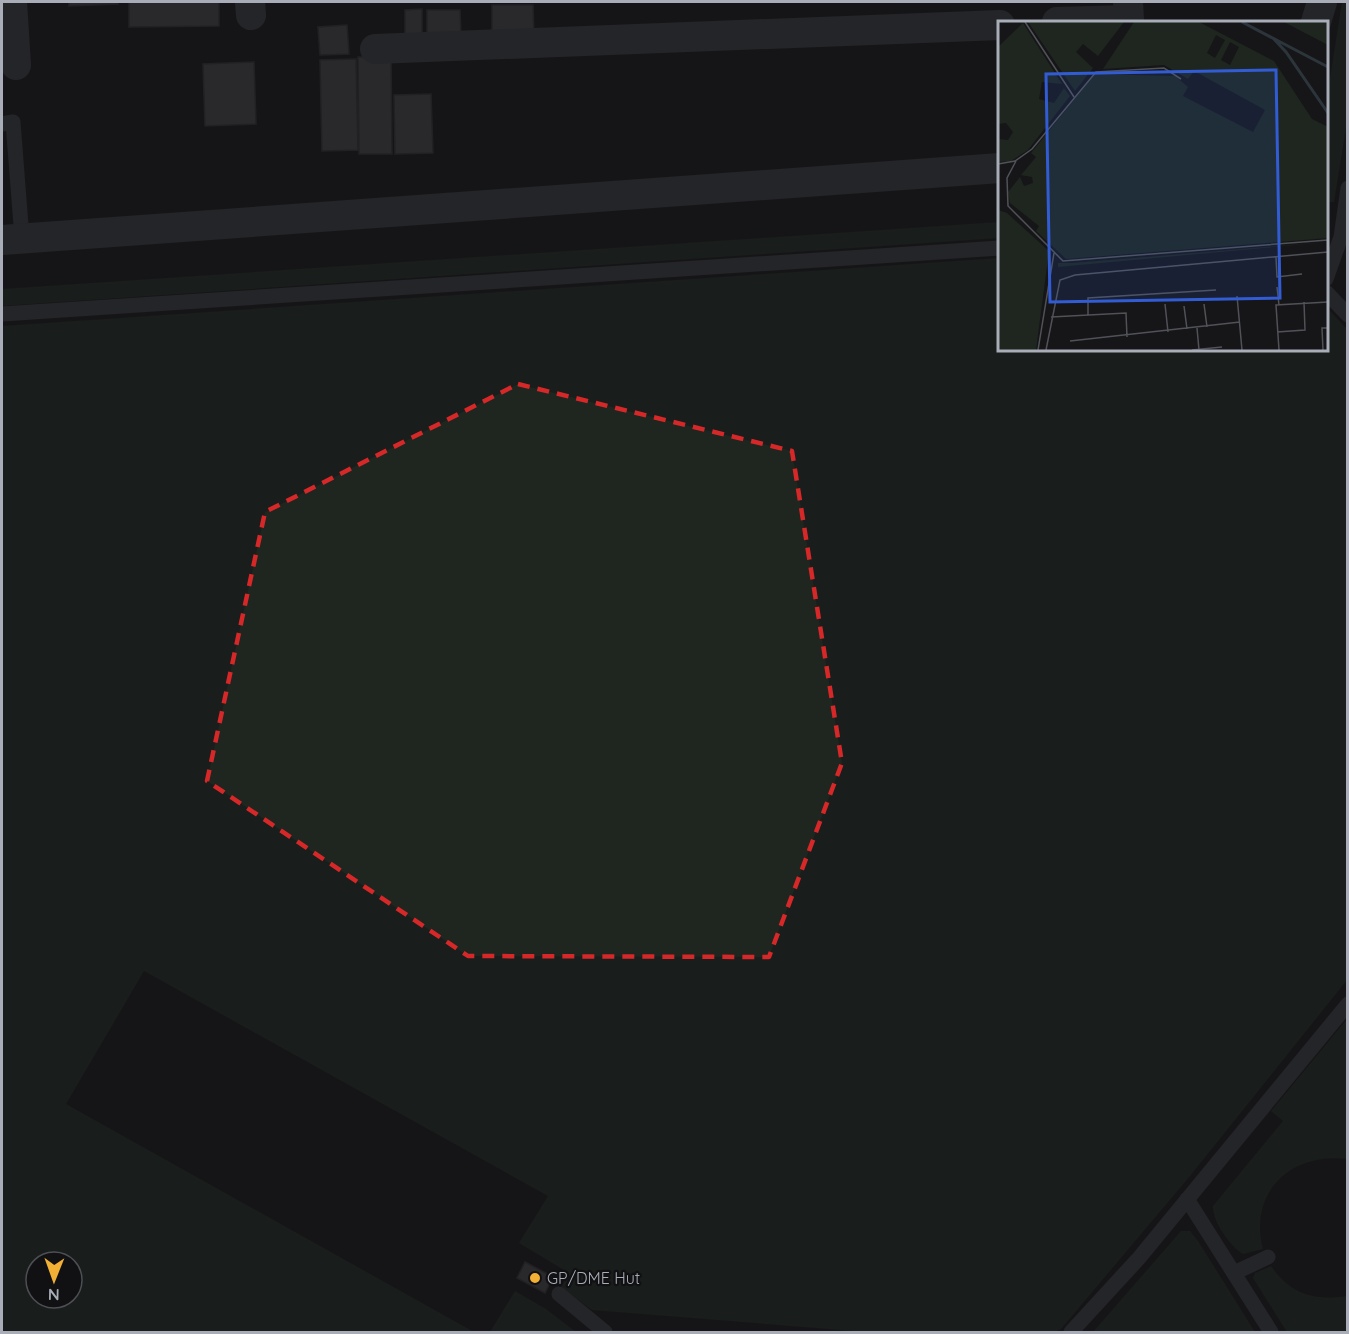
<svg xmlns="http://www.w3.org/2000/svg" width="1349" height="1334" viewBox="0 0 1349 1334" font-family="Quicksand,sans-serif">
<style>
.green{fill:#1e261f;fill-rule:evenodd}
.building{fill:#404145;stroke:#303034;stroke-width:1.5}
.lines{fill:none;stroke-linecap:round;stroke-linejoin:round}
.service{stroke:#37383d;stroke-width:15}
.minor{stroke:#37383d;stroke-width:30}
.marked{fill:none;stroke:#d62828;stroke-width:4.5;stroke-dasharray:12 8;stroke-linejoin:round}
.poi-dot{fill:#f2b134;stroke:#111113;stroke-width:2}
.labels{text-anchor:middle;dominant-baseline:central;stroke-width:4.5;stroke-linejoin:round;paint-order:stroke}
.poi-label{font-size:16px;fill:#a8adb8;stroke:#111113;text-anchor:start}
.inset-river{fill:none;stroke:#2c353c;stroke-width:3}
.inset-road{fill:none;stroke:#505258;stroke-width:1.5}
.view{fill:#325cd3;fill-opacity:0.15;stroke:#325cd3;stroke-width:3}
.inset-edge{fill:none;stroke:#a8adb8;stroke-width:3}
</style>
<rect width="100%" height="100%" fill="#161618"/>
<!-- green -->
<path class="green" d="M1342,2H1348L1347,122L1334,202H1327V97Z
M999,222V238L2,306V289Z
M999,258L1000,350H1326L1327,308L1348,330L1347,980L1190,1176L1061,1329L1055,1332H866L592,1310L561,1287L569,1273L519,1243L548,1196L144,971L66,1104L474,1332H2V326ZM36,1262H72V1298H36Z
M1347,1019V1159C1292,1152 1248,1191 1263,1249L1243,1254C1231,1247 1212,1221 1213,1206L1283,1121L1271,1111Z
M1181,1231H1190L1198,1241L1255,1332H1093Z
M1271,1266C1290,1294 1314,1301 1347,1296V1332H1287L1253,1278L1255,1273Z
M515,1291L546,1309L576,1332H490Z"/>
<!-- building -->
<path class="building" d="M69,2H117L118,4L69,6Z
M129,2H219V26L129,27Z
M492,5H533L534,40H492Z
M422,9V42H405V10Z
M427,10H460L461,36H427Z
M347,25L349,54L320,55L318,27Z
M358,57H391L392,154H359Z
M356,59L358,150L322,151L320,60Z
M254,62L256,124L205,126L203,64Z
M431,94L433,153L395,154L394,95Z
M525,1262L553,1277L545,1293L517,1278Z"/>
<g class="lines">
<!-- service -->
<path class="service" d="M2,124L13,122L22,238
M1326,279L1341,237L1348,188
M1326,292L1348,315
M2,314L1000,248
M1187,1199L1271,1332
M1234,1273L1268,1257
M559,1294L605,1332
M1071,1332L1139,1258L1348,1004"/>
<!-- minor -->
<path class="minor" d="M12,2L16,65
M250,2L251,15
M1057,22L1129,20L1128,2
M1316,22L1322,2
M375,49L1000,25
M2,240L1000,168"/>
</g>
<!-- marked area -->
<path d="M0 0H1349V1334H0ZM518,384L792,451L842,763L769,957L468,956L207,781L265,512Z" fill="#161618" fill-opacity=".55" fill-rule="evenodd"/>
<path class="marked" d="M518,384L792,451L842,763L769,957L468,956L207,781L265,512Z"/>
<!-- markers -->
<circle class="poi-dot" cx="535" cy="1278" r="6"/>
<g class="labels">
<!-- poi labels -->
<g class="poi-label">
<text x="547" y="1278">GP/DME Hut</text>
</g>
</g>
<!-- overview -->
<g transform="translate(998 21)">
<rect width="330" height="330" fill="#161618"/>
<path d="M30,1H126L100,35L85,23L78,31L95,47L77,70ZM136,1H201L276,40L314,98L330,106V217L68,238L38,210L41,205L12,182L10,171L22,156L26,165L35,162L34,156L23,154L38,136L33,132L97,53L177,55L190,66L185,75L255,111L267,89L196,50L190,58L166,44L105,48ZM218,14L227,19L217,37L209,32ZM232,21L241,26L232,44L223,39ZM286,1H330V24ZM25,2L64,63L44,61L41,78L56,82L66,67L72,75L30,129L13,140L0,141V118L10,119L15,111L8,102L0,103V26ZM0,189L9,192L51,230L38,329H0ZM330,221L60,246V242H74Z" fill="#1e261f" fill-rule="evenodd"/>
<path class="inset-river" d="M244,1L330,46M275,17L288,31L330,92"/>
<path class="inset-road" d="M27,1L76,76M18,140L9,157L10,185L65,240L330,219M0,143L17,140L34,128L98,51L166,47L183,58M278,236L279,256L304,253M279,266L281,284M239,275L244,329M167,283L170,311M206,283L209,306M186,285L189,308M90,294V277L218,269M53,296L128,292L129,316M199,307L201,329M279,311L307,309L306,281M72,320L242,301M40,329L56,232M48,329L62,259L77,254L330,231M194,329L224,326M281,329L278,284L330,281M325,329L324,307H330"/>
<path class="view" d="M278,49L282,277L52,281L48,53Z"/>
<rect width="330" height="330" class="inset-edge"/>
</g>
<!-- border -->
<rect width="1349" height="1334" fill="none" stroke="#a8adb8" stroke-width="6"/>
<!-- north arrow -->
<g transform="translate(54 1280) rotate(181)"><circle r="28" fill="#111113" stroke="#4d4f55" stroke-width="1.5"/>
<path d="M0-4.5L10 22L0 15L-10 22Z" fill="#f2b134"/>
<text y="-9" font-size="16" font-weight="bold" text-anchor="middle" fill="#a8adb8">N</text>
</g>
</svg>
